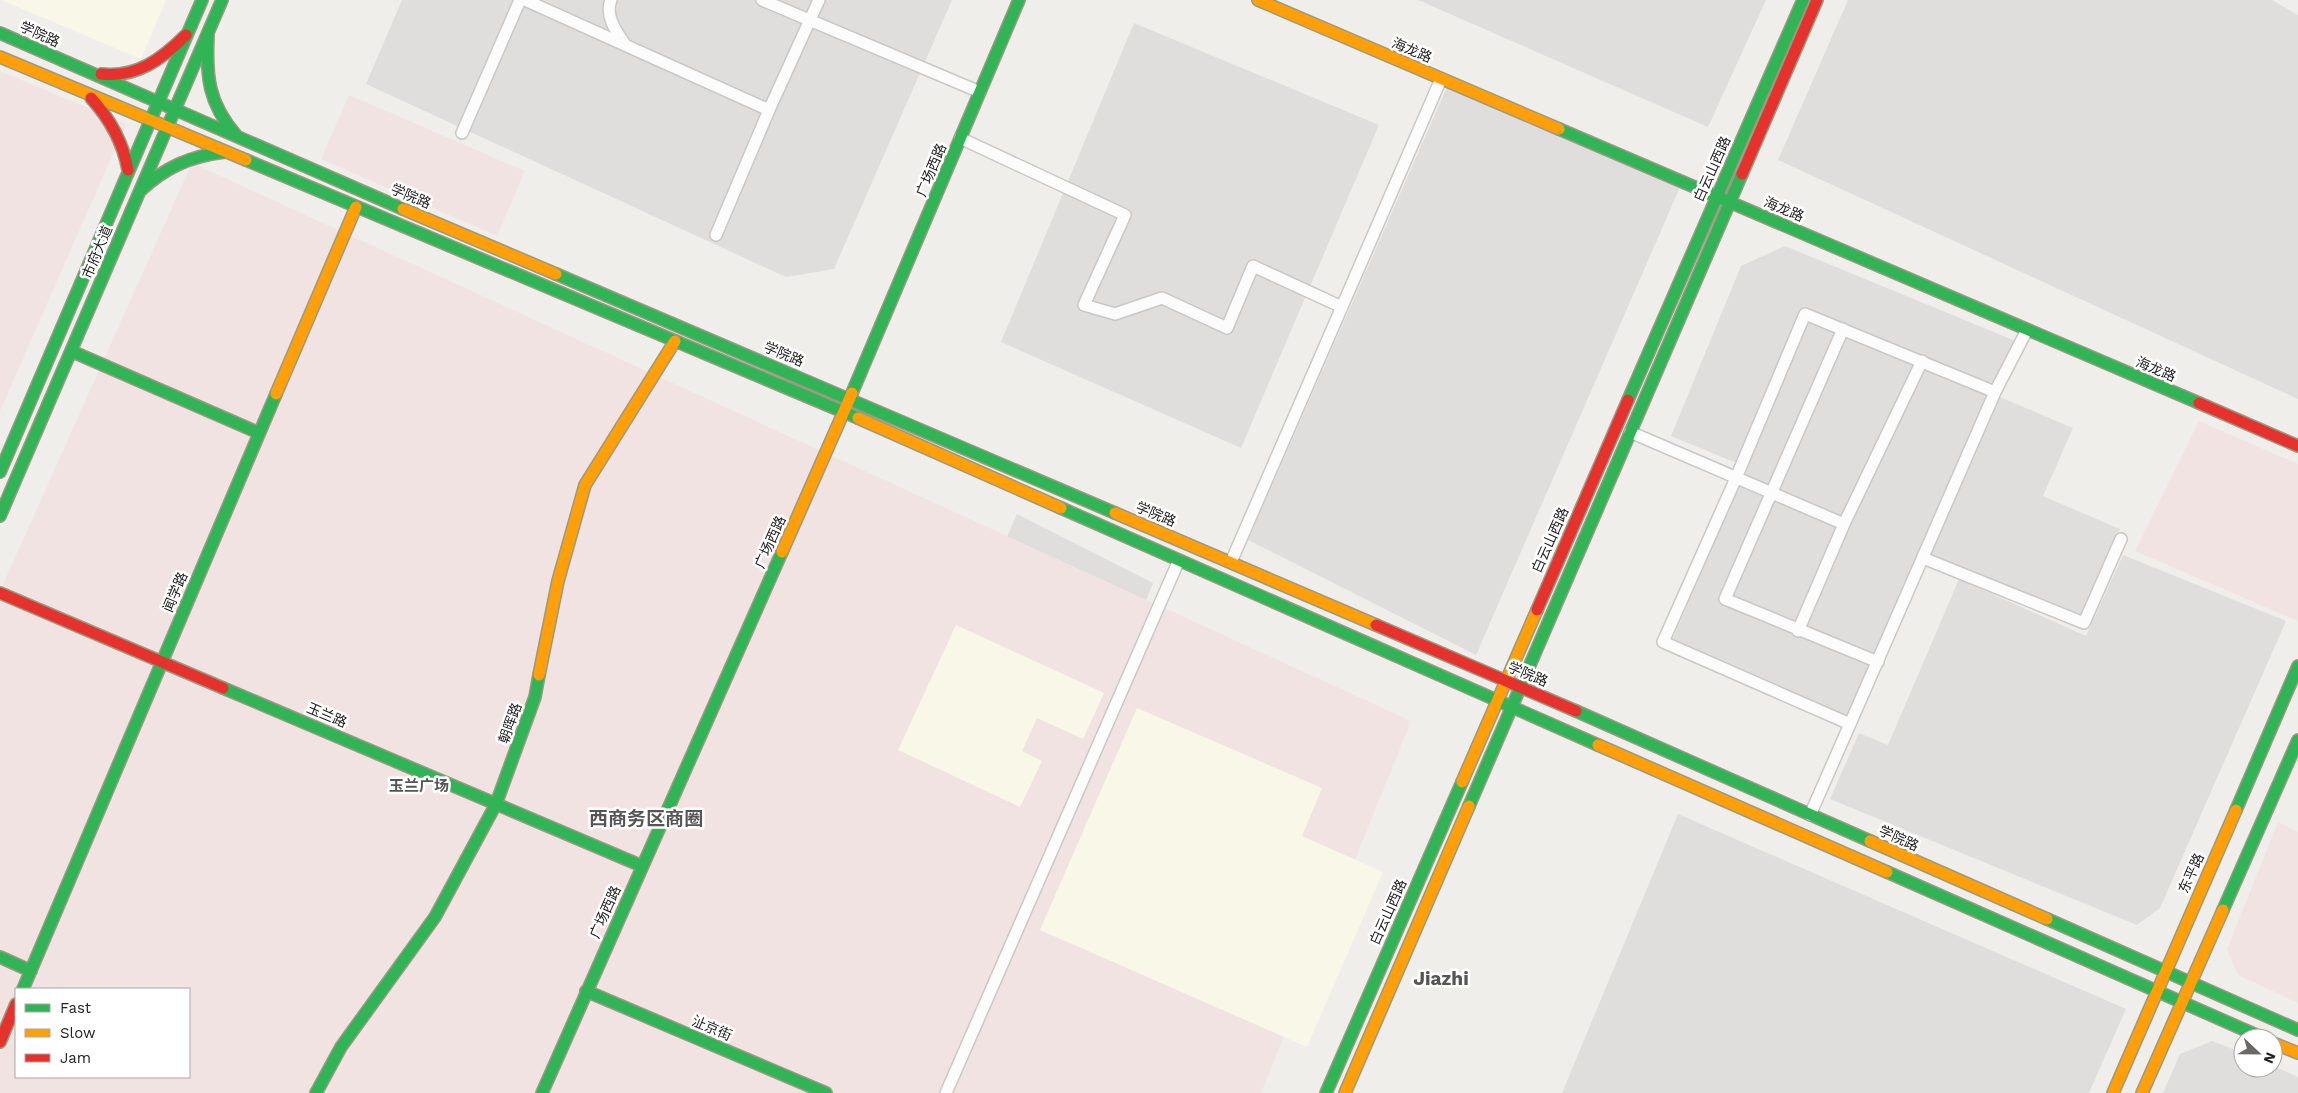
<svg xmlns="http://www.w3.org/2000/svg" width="2298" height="1093" viewBox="0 0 2298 1093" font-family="'Work Sans','Noto Sans SC',sans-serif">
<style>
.residential{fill:#dfdedc}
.commercial{fill:#f1e3e1;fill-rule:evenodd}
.education{fill:#f8f7e8}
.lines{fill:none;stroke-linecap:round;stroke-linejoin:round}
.street-casing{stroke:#c9c8c7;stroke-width:14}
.fast-casing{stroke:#999a82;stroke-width:14}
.slow-casing{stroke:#999a82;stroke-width:14}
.jam-casing{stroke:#999a82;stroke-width:14}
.street{stroke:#fdfcfc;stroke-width:11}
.fast{stroke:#30b455;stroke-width:11}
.slow{stroke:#ff9f0a;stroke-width:11}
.jam{stroke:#e5322d;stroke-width:11}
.labels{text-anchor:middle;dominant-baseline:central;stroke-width:5;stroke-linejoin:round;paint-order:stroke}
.street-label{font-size:14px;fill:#222;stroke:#fff}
.neighbourhood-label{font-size:15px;font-weight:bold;fill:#555;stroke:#fff}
.district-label{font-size:19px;font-weight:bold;fill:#555;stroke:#fff}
</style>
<rect width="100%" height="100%" fill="#f0eeeb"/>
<!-- residential -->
<path class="residential" d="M402,0H952L834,269L786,277L366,84Z
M1418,0H1766L1708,127Z
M1848,0H2272L2298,15V399L1778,160Z
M1134,23L1379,125L1241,448L1001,342Z
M1447,87L1681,185L1476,655L1248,540Z
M1785,246L2018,342L1998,391L1802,311L1739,464L1671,436L1741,266Z
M1809,317L2073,428L2043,496L2120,529L2081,618L1919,552L1847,716L1671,643Z
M1017,514L1153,583L1112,684L970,621Z
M2123,555L2286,621L2160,908L2137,925L1830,799L1859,733L1888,745L1959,579L2086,636Z
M1678,814L2126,1009L2089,1093H1562Z
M2212,1041L2243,1053V1068H2273V1066L2298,1077V1093H2163L2180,1054Z"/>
<!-- commercial -->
<path class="commercial" d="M0,71L126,124L0,411Z
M349,95L525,171L497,236L321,159Z
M192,163L1411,721L1261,1093H0V591ZM16,989H189V1077H16Z
M2199,421L2298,464V621L2135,551Z
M2278,822L2298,832V1003L2238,975L2227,949Z"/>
<!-- education -->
<path class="education" d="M1,0H166L141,59Z
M956,625L1104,693L1083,739L1037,718L1022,751L1042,761L1020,807L898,750Z
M1137,708L1322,788L1302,836L1383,872L1307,1047L1040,930Z"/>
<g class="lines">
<!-- street casing -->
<g class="street-casing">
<path id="street" d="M525,0L769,110
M611,0C605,15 615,30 624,43
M762,0L980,92
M462,133L520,0
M960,138L1125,215L1084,305L1115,314L1162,298L1227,328L1253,266L1342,307
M716,235L769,110L819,0
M1843,329L1725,599L1878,662
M1630,432L1844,524
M1923,558L2084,623L2121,539
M1231,562L1441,79
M1798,631L1844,524L1922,361
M1850,724L1995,392L2027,330
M1810,815L1850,724L1663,642L1736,478L1805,314L1995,392
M946,1093L1179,560"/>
</g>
<!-- fast casing -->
<g class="fast-casing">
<path id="fast" d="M0,33L403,209
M208,35C206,76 208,103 236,135
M1559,129L2199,403
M246,160L858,418
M140,191C165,167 191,156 225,152
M556,274L1115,513
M71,351L259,433
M852,393L1019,0
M1628,400L1803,0
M0,472L202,0
M1061,508L1598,745
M0,516L222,0
M223,688L642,866
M1576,711L1870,841
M1469,806L1742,174
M2236,810L2298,666
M1887,872L2263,1038
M2223,910L2298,740
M2047,919L2298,1030
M0,957L31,971
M23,989L276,394
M586,991L826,1093
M316,1093L341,1047L435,917L496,804L535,697L539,675
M542,1093L782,552
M1326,1093L1462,782"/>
</g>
<!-- slow casing -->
<g class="slow-casing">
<path id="slow" d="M1258,0L1559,129
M0,57L246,160
M403,209L556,274
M276,394L356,207
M858,418L1061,508
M1115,513L1376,625
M782,552L852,393
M539,675L558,581L585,485L675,341
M1598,745L1887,872
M1462,782L1537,610
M1870,841L2047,919
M2273,1043L2298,1053
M1345,1093L1469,806
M2113,1093L2236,810
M2142,1093L2223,910"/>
</g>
<!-- jam casing -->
<g class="jam-casing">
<path id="jam" d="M101,74C137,78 162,59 186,35
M91,98C110,119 123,142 128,170
M1742,174L1817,0
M2199,403L2298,446
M0,593L223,688
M1537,610L1628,400
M1376,625L1576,711
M0,1042L16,1004"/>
</g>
<!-- street -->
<use href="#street" class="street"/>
<!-- fast -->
<use href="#fast" class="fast"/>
<!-- slow -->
<use href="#slow" class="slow"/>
<!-- jam -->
<use href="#jam" class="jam"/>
</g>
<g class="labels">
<!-- street labels -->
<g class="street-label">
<text transform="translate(40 34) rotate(24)">学院路</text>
<text transform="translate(1412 50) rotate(23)">海龙路</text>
<text transform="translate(1712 169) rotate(-66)">白云山西路</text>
<text transform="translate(931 170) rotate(-67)">广场西路</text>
<text transform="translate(411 196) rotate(23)">学院路</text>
<text transform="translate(1784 209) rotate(23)">海龙路</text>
<text transform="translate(97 252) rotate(-67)">市府大道</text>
<text transform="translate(784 354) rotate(23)">学院路</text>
<text transform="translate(2156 369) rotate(23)">海龙路</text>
<text transform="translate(1156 514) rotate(23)">学院路</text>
<text transform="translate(1550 540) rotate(-66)">白云山西路</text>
<text transform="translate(770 542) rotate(-66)">广场西路</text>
<text transform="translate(175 592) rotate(-67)">闻学路</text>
<text transform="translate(1528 674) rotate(23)">学院路</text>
<text transform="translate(327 715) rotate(23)">玉兰路</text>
<text transform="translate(510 723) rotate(-70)">朝晖路</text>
<text transform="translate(1899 838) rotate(24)">学院路</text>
<text transform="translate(2191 873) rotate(-66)">东平路</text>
<text transform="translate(605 912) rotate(-66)">广场西路</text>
<text transform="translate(1388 912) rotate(-66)">白云山西路</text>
<text transform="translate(712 1028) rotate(23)">沚京街</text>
</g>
<!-- neighbourhood labels -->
<g class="neighbourhood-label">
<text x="419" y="786">玉兰广场</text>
</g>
<!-- district labels -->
<g class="district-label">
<text x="646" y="818">西商务区商圈</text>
<text x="1441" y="978">Jiazhi</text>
</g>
</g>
<!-- legend -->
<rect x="15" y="988" width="175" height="90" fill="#ffffff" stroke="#a7a7a7"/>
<rect x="25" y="1004" width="25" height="8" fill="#30b455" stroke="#a7a7a7"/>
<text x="60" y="1013" font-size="15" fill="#222222">Fast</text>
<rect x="25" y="1029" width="25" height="8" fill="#ff9f0a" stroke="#a7a7a7"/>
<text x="60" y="1038" font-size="15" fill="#222222">Slow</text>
<rect x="25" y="1054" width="25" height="8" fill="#e5322d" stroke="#a7a7a7"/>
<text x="60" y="1063" font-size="15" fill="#222222">Jam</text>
<!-- north arrow -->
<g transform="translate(2258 1053) rotate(112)"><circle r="24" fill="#ffffff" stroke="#a7a7a7"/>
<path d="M0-4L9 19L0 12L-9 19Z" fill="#6a6968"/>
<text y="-8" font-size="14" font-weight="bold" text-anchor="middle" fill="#222222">N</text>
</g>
</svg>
